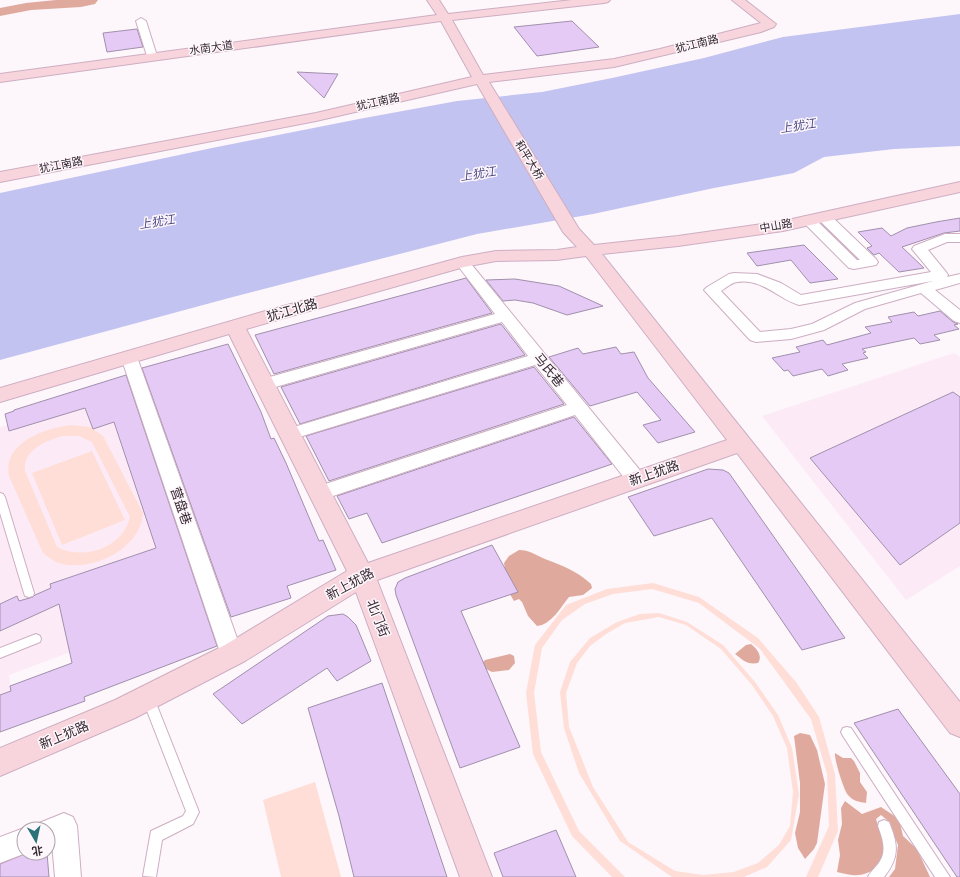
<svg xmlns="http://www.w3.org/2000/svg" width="960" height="877" viewBox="0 0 960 877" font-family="Karla,'Noto Sans SC',sans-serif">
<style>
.built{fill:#fcebf6}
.green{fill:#feded7;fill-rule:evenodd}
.forest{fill:#dfaa9d}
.water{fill:#c2c3f1}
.building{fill:#e4caf5;stroke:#a190ad}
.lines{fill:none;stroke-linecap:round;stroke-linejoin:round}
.lane-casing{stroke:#cdaec2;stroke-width:2}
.street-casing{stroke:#cdaec2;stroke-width:2}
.secondary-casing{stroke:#cdaec2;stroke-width:2}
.lane{fill:#fff;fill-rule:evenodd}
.street{fill:#fff;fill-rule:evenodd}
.secondary{fill:#f8d5dd;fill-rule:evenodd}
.labels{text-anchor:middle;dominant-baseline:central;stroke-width:3;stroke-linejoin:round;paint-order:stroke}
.far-street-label{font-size:11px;fill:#342730;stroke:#fdf6fb}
.far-water-label{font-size:12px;font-style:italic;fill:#4c4984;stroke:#fdf6fb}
.street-label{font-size:13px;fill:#342730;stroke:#fdf6fb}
</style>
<rect width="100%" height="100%" fill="#fdf6fb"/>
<!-- built -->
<path class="built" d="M954,353L960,357V566L906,600L762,416Z
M138,392L206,594L68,644L70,652L9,675L11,691L0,695V427L8,425L9,431Z"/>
<!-- green -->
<path class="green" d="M71,425L90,427L103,436L143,513C141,548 95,571 62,564C55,562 49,558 43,553L9,476C2,443 45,428 71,425ZM62,436H79L92,442L130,517C123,548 83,561 57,547L25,471C22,451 45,441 62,436Z
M92,451L125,520L62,545L32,473Z
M653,583L699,597L758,638L796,682L819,717L835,774L838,831L818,877H806L829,826L827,774L811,719L760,649L699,603L652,589L613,594L585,604L562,620L542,648L534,693L541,752L579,831L625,877H612L572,836L533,754L526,693L535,645L566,605L607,589Z
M659,613L687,622L723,645L755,682L778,715L792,748L799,794L791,840L767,867L744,877H672L620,841L579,773L564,728L560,692L570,662L590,638L617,622L640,614ZM659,617L686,625L721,649L752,685L773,716L787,748L793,792L790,826L779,845L758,863L734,872L703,875L675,871L628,842L593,787L569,727L566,693L577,663L590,646L606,634L625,623Z
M315,782L341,877H281L263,800Z"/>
<!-- forest -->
<path class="forest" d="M56,0H98L95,4L81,7L31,10L0,16V8L26,3Z
M519,550C529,550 536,555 545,559C563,566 577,571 591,584L592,588L583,595L569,597C561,607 551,625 537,626L528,616L522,602L519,599L514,601L508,591L504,563L509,556Z
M751,644C757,649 763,656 758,663C747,665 743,660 735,654L746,645Z
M510,654L514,656L515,663L509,670L492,672L484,668L483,662L485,660Z
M800,733L810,735L817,750L825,784L817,843L814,849L805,859L798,848L795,833L800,812V783L794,736Z
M835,753L843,758H851L854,761L860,773V782L867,792L866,803C859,802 853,801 848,795C844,791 834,759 835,753Z
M845,801L862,814L881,807L899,819L903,836L917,849L930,877H889L895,869L898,845L887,820L881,815L876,819L885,846L880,866C863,877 856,877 837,872L840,855L838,840L842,824L841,808Z"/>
<!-- water -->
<path class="water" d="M960,14V146L894,149L824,157L794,173L714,188L593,214L477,234L229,298L0,360V193L212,148L359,119L457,101L542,92L612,78L704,58L783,37Z"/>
<!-- building -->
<path class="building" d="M572,21L599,47L537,56L514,27Z
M137,29L143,47L107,52L103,33Z
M297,72L338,74L324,98Z
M960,218V231L944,233L902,247L924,268L899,272L879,253L874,255L867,248L872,246L858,232L882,228L891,236L907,228L936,222Z
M804,245L838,279L810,283L791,260L757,266L747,253Z
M466,278L492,313L274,374L255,335Z
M515,279L559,286L603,306L567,315L533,303L515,300L503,301L486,280Z
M940,311L953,322L958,324L954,325L959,329L934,335L940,340L920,344L914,338L862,349L866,352L863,353L868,358L842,364L848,370L828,376L822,369L793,376L788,370L784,371L772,358L800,352L796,347L823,340L827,345L871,333L865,327L892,322L888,317L914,312L918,316Z
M501,324L525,355L300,424L281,387Z
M228,344L261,412L271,439L274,438L286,463L319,541L323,540L336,570L287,586L291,598L231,617L142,368Z
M616,347L621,354L634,352L648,378L695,432L658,443L643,425L661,420L637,392L590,406L549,357L578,348L583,354Z
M534,367L564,404L329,481L306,436Z
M126,375L217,646L84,697L85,701L0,732V695L11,691L10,686L72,663L59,604L0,631V604L17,596L19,601L33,597L35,595L51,588L50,584L156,548L114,422L93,429L85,408L9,431L5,414L14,411V410Z
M953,392L960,397V523L900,565L810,458Z
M574,417L612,464L382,543L367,513L349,519L337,496Z
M708,469L723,470L729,473L845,638L802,650L712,518L654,536L628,497Z
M492,545L518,592L461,611L520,747L460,768L396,595L395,589L398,582L405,578Z
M343,614L348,617L356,625L371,661L337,681L327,668L242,724L213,694L328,616Z
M382,683L417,787L447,877H354L339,816L308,708Z
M898,709L960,794V877H957L854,723Z
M556,830L576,877H503L494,853Z
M27,853H47L49,877H0V864Z"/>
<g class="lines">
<!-- lane casing -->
<g class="lane-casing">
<path id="lane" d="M0,493L3,494L5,497L34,593L33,596L29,597L25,596L24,593L0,513Z
M36,634L40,636L41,639L40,642L0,658V648Z
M148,693L152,694L154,698L199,812L193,824L162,840L156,877L143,876L151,831L183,816L186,811L142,698L144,694Z
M847,727L851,728L950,877H935L843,736L841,732L843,728Z
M884,820L889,822C898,844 900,857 884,877H868C871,870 877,867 880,861C887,850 882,837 878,826L879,822Z"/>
</g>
<!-- street casing -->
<g class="street-casing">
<path id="street" d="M141,18L146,21L157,56L156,58H148L147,56L136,21Z
M824,213L829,214L876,259L878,262L876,265L854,269L849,268L801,220L803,217L808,216L813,217L857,260H860L819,220L817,217L819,214Z
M945,234H960V242H947L928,250L946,272L948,275L947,277L960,274V283L935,290L960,310V323L954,321L921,293L865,309L824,330L791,339L756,342L750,340L704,290L707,287L729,274L734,273L757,274L781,283L801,295L931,272L912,249L914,246ZM933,281L855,303L812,324L791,329L760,332L721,291C726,288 732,282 738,282C762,278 778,299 799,305Z
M462,258L467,259L643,474L645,479L643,484L636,486L629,484L575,415L327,498L320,500L313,498L310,493L313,488L567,405L535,365L296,438L290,440L284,438L281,434L284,430L528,356L502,322L265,390L259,388L257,384L259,380L495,314L455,262L457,259Z
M129,352L135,353L137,357L243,655L240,662L232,665L224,662L221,655L121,357L123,353Z
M64,813L73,817L77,826L81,877H55L52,843L48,845V829H36L39,823Z
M24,828L26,829H24V853H26L0,863V837Z"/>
</g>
<!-- secondary casing -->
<g class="secondary-casing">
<path id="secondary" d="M427,0H439L448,14L572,0H610L608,2L604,3L452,20L483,75L614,59L660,49L761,23L732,0H745L776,24L774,27L761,32L614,67L489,82L579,229L594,245L678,236L783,221L960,182V192L783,231L678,246L602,254L960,702V737L950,733L737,453L377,580L492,877H460L356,592L245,661L135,718L0,776V748L115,700L225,645L347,571L229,334L0,402V388L269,310L462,257L496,251L557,250L577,247L563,232L477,84L316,121L0,182V172L316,113L472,77L441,21L0,82V74L437,15ZM586,256L727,440L368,563L246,329L464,267L496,261L557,260Z"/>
</g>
<!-- lane -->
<use href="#lane" class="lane"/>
<!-- street -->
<use href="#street" class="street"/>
<!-- secondary -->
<use href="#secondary" class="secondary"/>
</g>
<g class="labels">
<!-- far-street labels -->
<g class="far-street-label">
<text transform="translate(697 44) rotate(-14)">犹江南路</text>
<text transform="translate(211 48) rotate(-8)">水南大道</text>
<text transform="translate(378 102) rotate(-13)">犹江南路</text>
<text transform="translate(529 160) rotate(59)">和平大桥</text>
<text transform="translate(61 165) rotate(-11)">犹江南路</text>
<text transform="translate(776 226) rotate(-10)">中山路</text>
</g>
<!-- far-water labels -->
<g class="far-water-label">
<text transform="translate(798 126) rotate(-9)">上犹江</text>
<text transform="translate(478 174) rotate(-9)">上犹江</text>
<text transform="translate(157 222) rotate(-9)">上犹江</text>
</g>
<!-- street labels -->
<g class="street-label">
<text transform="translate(292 310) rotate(-16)">犹江北路</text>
<text transform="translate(549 370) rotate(51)">马氏巷</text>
<text transform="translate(654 473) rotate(-19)">新上犹路</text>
<text transform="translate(181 506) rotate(71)">营盘巷</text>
<text transform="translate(350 584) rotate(-28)">新上犹路</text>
<text transform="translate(378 618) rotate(69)">北门街</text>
<text transform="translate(64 735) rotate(-23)">新上犹路</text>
</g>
</g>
<!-- north arrow -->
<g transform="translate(36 841) rotate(171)"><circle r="19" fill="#fdf6fb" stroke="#ada3aa"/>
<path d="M0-3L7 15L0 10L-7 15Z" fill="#2a7479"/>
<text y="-6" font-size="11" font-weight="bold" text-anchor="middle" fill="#342730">北</text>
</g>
</svg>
